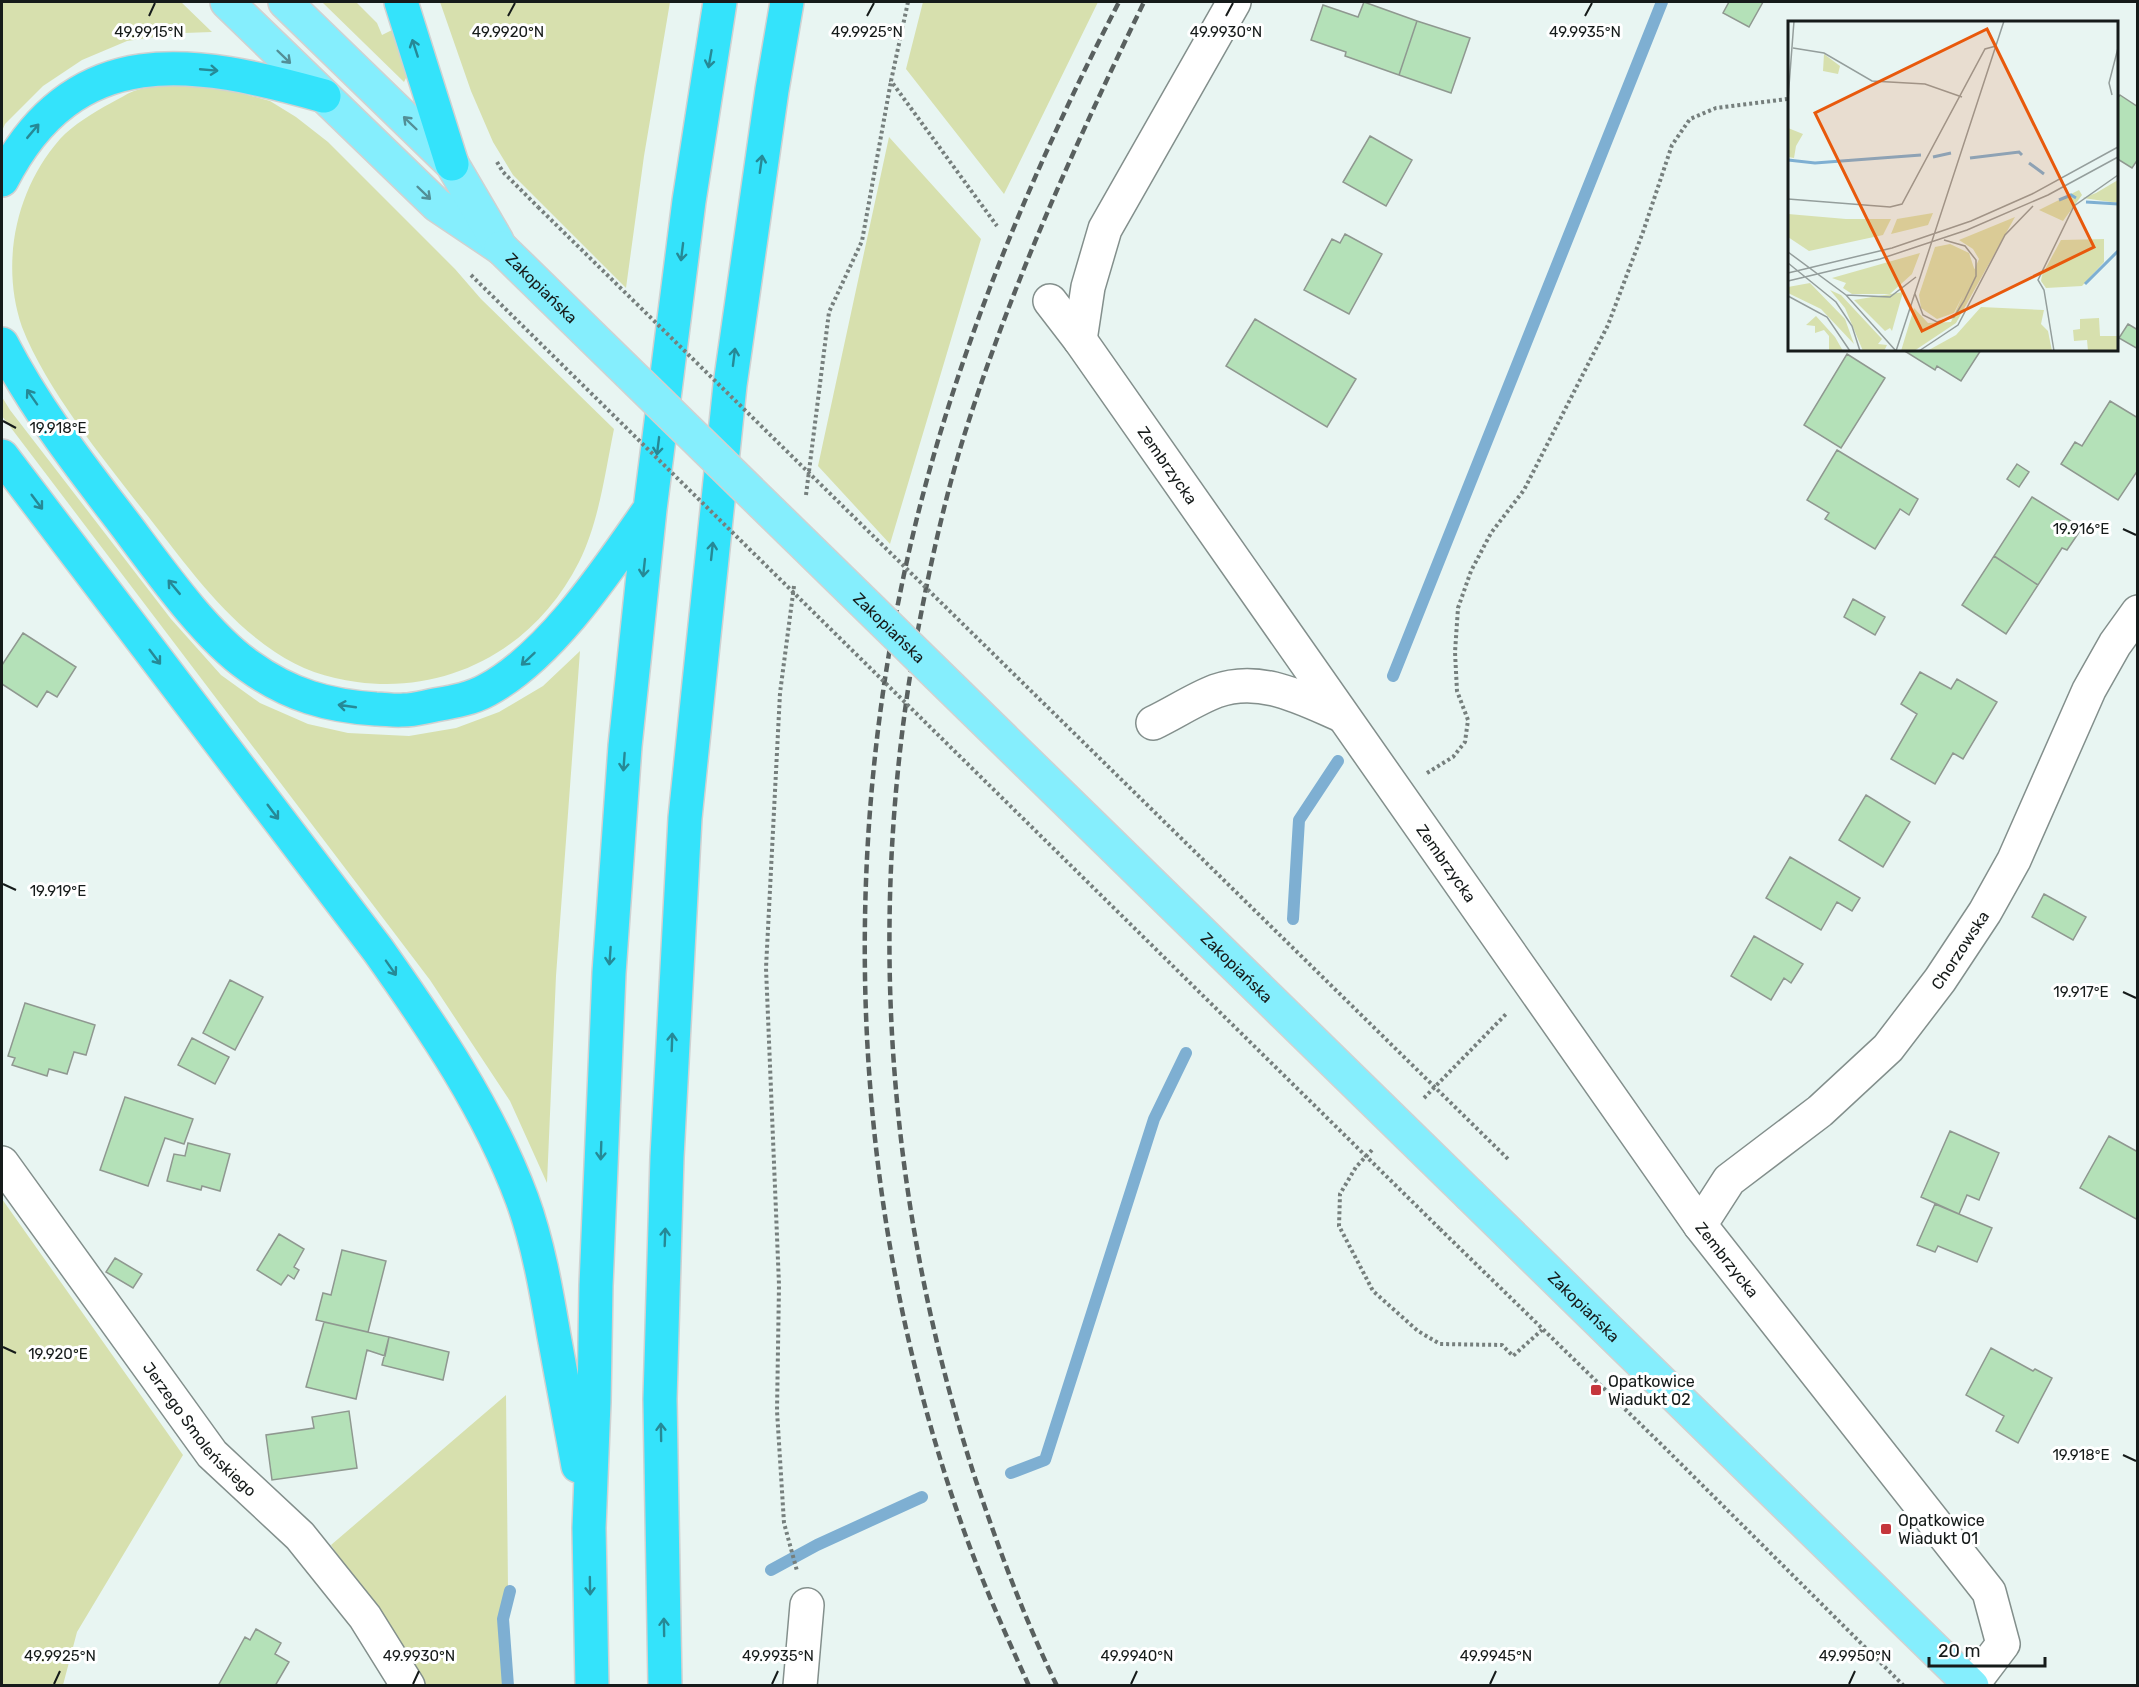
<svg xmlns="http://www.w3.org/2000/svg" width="2139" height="1687" viewBox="0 0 2139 1687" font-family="Rubik,sans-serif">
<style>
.green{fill:#d7e0ae}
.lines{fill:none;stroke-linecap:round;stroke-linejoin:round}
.stream{stroke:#7eafd2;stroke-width:12}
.building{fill:#b4e1b8;stroke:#8f9890;stroke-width:1.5}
.minor-casing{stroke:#838f8c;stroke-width:36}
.major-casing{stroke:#d0d1d1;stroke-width:36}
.highway-casing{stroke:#d0d1d1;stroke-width:36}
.path{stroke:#767f7d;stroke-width:4;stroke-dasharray:3 3;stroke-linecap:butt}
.minor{stroke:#fff;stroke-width:33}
.major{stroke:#85eefd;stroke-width:33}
.highway{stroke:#34e3fb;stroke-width:33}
.rail{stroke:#59605f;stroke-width:4.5;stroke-dasharray:9 4.5;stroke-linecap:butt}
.major-bridge-casing{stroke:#d0d1d1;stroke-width:36;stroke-linecap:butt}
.path-bridge{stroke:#767f7d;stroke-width:4;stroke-dasharray:3 3;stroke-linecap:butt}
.major-bridge{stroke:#85eefd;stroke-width:33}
.oneway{stroke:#268996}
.oneway2{stroke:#538f97}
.ticks{fill:none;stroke:#161b1a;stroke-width:2}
.poi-dot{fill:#c5363c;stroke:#fff;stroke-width:2}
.labels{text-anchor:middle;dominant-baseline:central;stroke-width:6;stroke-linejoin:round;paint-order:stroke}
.street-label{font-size:16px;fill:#161b1a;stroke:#fff}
.poi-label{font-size:16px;fill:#161b1a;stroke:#fff;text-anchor:start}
.inset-river{fill:none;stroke:#7eafd2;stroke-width:3}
.inset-road{fill:none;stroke:#949e9c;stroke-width:1.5}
.view{fill:#e8590c;fill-opacity:0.15;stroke:#e8590c;stroke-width:3}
.inset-edge{fill:none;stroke:#161b1a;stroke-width:3}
.ticks-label{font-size:15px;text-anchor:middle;fill:#161b1a;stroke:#fff;stroke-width:6;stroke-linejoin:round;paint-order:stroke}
</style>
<rect width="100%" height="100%" fill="#e8f5f2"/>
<!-- green -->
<path class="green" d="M2,2H181L212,32L184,33L127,41L82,60L43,86L5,124L2,131Z
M322,2H356L377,23L382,35L392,30L407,76L404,82Z
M440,2H670L644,156L626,288L513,175L493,142L471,91Z
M923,2H1098L1004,194L906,69Z
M183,84L223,88L270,101L296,117L328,142L455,269L481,299L614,429C605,473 599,522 579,562C537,646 451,695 357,682C327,678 300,669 275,652C221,616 183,560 143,510C102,457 46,389 22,327C0,263 16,189 60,139C73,125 94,112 111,103C119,99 126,94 134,91C149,86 168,86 183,84Z
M889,137L981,239L890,544L818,466Z
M2,397L10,410L171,619L221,675L260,703L308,724L348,733L409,736L456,728L499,712L543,686L580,651L556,976L547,1183L510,1101L430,980L2,416Z
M2,1199L183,1455L77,1632L63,1685H2Z
M506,1395L509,1685H422L331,1545Z"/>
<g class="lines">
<!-- stream -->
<path class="stream" d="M1393,676L1662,2
M1293,919L1299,820L1338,761
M1011,1473L1045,1460L1154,1119L1186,1053
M771,1570L817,1545L922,1497
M508,1686L503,1619L510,1591"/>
</g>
<!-- building -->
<path class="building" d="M1364,2L1417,21L1399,75L1345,56L1346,52L1311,40L1323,5L1358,17Z
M1729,2H1763L1749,27L1723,13Z
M1417,21L1470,38L1451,93L1399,75Z
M2120,95L2138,107V159L2132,168L2116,158V100Z
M1370,136L1412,160L1386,206L1343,182Z
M1345,234L1382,254L1349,314L1304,290L1332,239L1340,243Z
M1255,319L1356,379L1327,427L1226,366Z
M2128,324L2138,330V349L2119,338Z
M1903,350H1981L1961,381L1937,366L1935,370Z
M1847,354L1885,378L1841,448L1804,425Z
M2110,401L2138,418V470L2118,500L2061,464L2075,442L2082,446Z
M1837,450L1918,499L1909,515L1900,509L1875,549L1825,519L1829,513L1807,500Z
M2017,464L2029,472L2019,487L2007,479Z
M2032,497L2082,528L2067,550L2062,548L2038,585L1994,556Z
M1994,556L2038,585L2006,634L1962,605Z
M1853,599L1885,617L1875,635L1844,617Z
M23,633L76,667L57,697L47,691L37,707L2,684V665Z
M1920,672L1951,689L1957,679L1997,702L1963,759L1953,753L1935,784L1891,759L1917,714L1901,704Z
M1866,795L1910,822L1883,867L1839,840Z
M1790,857L1860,898L1852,911L1837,902L1821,930L1766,898Z
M2044,894L2086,917L2073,940L2032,917Z
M1754,936L1803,964L1791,983L1784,978L1771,1000L1731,976Z
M230,980L263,997L235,1050L203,1033Z
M25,1003L95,1025L86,1055L74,1052L67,1074L49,1069L47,1076L12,1065L15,1058L8,1056Z
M192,1038L229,1057L215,1084L178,1065Z
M125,1097L193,1119L184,1144L165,1138L148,1186L100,1170Z
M1950,1131L1999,1153L1979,1200L1967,1195L1959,1214L1921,1197Z
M2109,1136L2138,1152V1220L2080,1188Z
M188,1143L230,1154L220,1191L202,1186L201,1190L167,1181L174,1154L185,1156Z
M1935,1204L1992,1228L1977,1262L1938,1246L1935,1252L1917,1245Z
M279,1234L304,1249L294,1267L299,1270L294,1279L288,1275L281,1285L257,1270Z
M342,1250L386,1261L368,1332L316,1320L323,1293L331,1295Z
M115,1258L142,1274L133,1288L106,1272Z
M324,1322L389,1337L385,1356L367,1350L356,1399L306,1387Z
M389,1337L449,1352L443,1380L382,1365Z
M1991,1348L2033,1371L2035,1369L2052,1378L2018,1443L1996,1431L2004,1416L1966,1395Z
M349,1411L357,1468L272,1480L266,1435L314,1428L312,1417Z
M256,1629L281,1643L275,1654L289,1662L275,1686H218L245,1637L250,1640Z"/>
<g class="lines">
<!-- minor casing -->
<g class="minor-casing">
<g id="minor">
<path id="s1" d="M1050,301L1080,340L1700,1225L1989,1592L2003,1644L1972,1685"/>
<path d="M1080,340L1088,287L1105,229L1234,2"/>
<path d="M1153,723C1174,713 1195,699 1216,691C1260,675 1302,698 1341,715"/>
<path id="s2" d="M2,1163L212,1454L300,1536L365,1617L408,1686"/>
<path id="s3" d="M1700,1225L1729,1180L1820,1111L1888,1048L1940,980L1985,912L2014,860L2089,690L2115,644L2138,612"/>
<path d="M800,1686L807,1605"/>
</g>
</g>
<!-- major casing -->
<g class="major-casing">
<g id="major">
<path d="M227,2L437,205L501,248"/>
<path d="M285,2L452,164L497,241"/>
<path id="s4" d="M1471,1196L1972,1686"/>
</g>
</g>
<!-- highway casing -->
<g class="highway-casing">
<path id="highway" d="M401,2L452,164
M2,180C75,38 193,59 324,96
M2,344C36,410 82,468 127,527C160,571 205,635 249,666C289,695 328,706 376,709C385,709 395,711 403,710C414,710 424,707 435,705C452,702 471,699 487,690C550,656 606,572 647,513
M2,456L378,950C434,1029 488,1108 522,1199C538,1243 546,1289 554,1336C562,1379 570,1423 578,1466
M592,1686L589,1528L594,1402L596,1286L609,973L625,746L650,509L689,201L720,2
M665,1686L660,1399L667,1157L685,818L730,385L772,90L787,2"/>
</g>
<!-- path -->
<path class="path" d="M908,2L891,81L997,226
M497,162L503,172L538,207
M806,495L829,312L862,241L891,81
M794,586L780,693L766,968L779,1285L777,1411L784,1523L797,1571
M1427,773L1453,757L1465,742L1468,720L1457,691L1455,652L1458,608L1471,571L1491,533L1524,490L1608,325L1643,232L1672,145L1690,119L1716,108L1787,99
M1424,1098L1507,1013
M1372,1150L1356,1167L1340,1194L1339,1226L1373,1291L1418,1331L1440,1344L1502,1345L1513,1356L1542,1330
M1440,1229L1665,1448L1904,1686"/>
<!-- minor -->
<use href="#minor" class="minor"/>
<!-- major -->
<use href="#major" class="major"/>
<!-- highway -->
<use href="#highway" class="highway"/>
<!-- rail -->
<path class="rail" d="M1029,1686C1006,1635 983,1584 964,1531C850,1210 835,856 915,526C959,345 1034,166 1119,2
M1057,1686C1025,1620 999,1550 976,1481C888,1210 866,927 915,646C927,580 941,514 960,449C1007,294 1074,147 1144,2"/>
<!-- major-bridge casing -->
<g class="major-bridge-casing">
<g id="major-bridge">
<path id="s5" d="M501,248L1471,1196"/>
</g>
</g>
<!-- path-bridge -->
<path class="path-bridge" d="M538,207L1509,1160
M471,275L1440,1229"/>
<!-- major-bridge -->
<use href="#major-bridge" class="major-bridge"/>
</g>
<!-- one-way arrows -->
<defs><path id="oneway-shaft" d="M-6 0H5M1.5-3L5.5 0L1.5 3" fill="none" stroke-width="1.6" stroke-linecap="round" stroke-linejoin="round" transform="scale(1.5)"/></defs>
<g class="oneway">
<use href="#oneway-shaft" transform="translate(415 48) rotate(-108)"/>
<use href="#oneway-shaft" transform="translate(710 59) rotate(100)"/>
<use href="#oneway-shaft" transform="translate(209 70) rotate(5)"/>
<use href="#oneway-shaft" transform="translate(33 131) rotate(-50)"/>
<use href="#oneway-shaft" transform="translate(761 164) rotate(-82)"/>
<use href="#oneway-shaft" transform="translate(682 252) rotate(97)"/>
<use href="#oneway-shaft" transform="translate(734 357) rotate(-83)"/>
<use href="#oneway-shaft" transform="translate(32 397) rotate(-125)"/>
<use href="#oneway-shaft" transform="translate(658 446) rotate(97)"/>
<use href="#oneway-shaft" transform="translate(37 502) rotate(53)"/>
<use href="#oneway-shaft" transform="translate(712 551) rotate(-84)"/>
<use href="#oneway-shaft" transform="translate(644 568) rotate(96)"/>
<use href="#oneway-shaft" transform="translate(174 587) rotate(-130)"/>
<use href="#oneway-shaft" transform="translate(155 657) rotate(53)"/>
<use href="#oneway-shaft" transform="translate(528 659) rotate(137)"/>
<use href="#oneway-shaft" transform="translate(347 706) rotate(-172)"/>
<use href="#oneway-shaft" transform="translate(624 762) rotate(94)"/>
<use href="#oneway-shaft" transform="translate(273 812) rotate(53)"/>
<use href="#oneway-shaft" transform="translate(610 956) rotate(94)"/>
<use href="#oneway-shaft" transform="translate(391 968) rotate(55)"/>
<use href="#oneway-shaft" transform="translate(672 1042) rotate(-88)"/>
<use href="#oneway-shaft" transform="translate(601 1151) rotate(92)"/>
<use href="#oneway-shaft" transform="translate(665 1237) rotate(-88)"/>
<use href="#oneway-shaft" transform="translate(661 1432) rotate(-91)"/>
<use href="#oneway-shaft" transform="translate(590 1586) rotate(89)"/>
<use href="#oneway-shaft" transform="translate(664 1627) rotate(-91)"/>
</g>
<g class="oneway2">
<use href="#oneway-shaft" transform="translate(284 57) rotate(44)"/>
<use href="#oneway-shaft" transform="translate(410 123) rotate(-136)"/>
<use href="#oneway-shaft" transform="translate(424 193) rotate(44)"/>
</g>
<!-- ticks -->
<path class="ticks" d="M149,16L155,3M508,16L515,3M867,16L874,3M1226,16L1233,3M1585,16L1592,3M3,421L16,428M2123,529L2136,535M3,884L16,890M2123,992L2136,998M3,1347L16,1353M2123,1455L2136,1461M54,1684L60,1671M413,1684L419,1671M772,1684L778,1671M1131,1684L1137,1671M1490,1684L1496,1671M1849,1684L1855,1671"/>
<!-- markers -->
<g class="poi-dot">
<rect x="1590" y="1384" width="12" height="12" rx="3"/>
<rect x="1880" y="1523" width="12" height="12" rx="3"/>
</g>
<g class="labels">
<!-- street labels -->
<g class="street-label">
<text stroke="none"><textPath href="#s5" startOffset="57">Zakopiańska</textPath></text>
<text stroke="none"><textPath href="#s1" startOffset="202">Zembrzycka</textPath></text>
<text stroke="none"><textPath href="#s5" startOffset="543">Zakopiańska</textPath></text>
<text stroke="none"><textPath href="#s1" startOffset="688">Zembrzycka</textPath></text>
<text stroke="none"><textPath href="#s3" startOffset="382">Chorzowska</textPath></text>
<text stroke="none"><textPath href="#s5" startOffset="1029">Zakopiańska</textPath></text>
<text stroke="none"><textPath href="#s1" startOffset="1174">Zembrzycka</textPath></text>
<text stroke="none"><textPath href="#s4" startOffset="158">Zakopiańska</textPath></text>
<text stroke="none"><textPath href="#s2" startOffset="332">Jerzego Smoleńskiego</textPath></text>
</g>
<!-- poi labels -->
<g class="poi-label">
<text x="1608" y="1381">Opatkowice<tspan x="1608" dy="18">Wiadukt 02</tspan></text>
<text x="1898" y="1520">Opatkowice<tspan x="1898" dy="18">Wiadukt 01</tspan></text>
</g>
</g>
<!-- overview -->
<g transform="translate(1788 21)">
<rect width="330" height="330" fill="#e8f5f2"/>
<path d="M36,33L52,45L50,53L35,50ZM0,107L15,113L8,125L6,137L0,136ZM330,159V182L295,177L308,172ZM291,169L294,174L275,200L251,189ZM145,192L140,204L103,213L109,198ZM0,193L58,198H103L95,214L21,230L0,216ZM227,196L168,302L126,330H113L126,287L140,302L163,301L191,238L185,228L171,219ZM316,218V241L294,265L258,267L253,260L254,254L273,219ZM162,223L181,232L187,250L166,292L149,298L133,287L131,274L147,226ZM132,232L124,253L102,273H64L55,267L58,262L44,257ZM22,262L57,298L66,323L33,288L0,272V266ZM42,269L53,274L94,318L90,323L99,324L96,330H75L57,287ZM115,271L104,310L102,307L97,310L66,279ZM193,286L256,289L253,303L260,310L264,330H139L168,314ZM28,295L47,316L55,330H41V315L36,309L27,312V305L18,304ZM311,297L312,315H330V330H300L299,319L286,320L285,309L292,308V298Z" fill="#d7e0ae"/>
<path class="inset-river" d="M145,136L163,132M182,137L231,131L234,134M0,139L27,142L133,134M241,142L256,153M271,179L283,174L288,177M298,181L330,183M297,263L330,230"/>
<path class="inset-road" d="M5,27L36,32L84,60L137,63L174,76M324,74L321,62L330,27M0,78L6,0M0,178L102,186L114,183L197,28L208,25M0,231L58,274L108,330M0,242L48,281L64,305L72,330M0,252L104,227L183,200L244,173L330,126M0,260L92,238L179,209L260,174L330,136M127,273L135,294L149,301L166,296L176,280L188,255V239L177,225L156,219M58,274L102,276L128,256M0,275L39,296L62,330M108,330L216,0M131,330L170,304L217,214L245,185M266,330L256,269L250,259L286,185L330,154"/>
<path class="view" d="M199,8L306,226L134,310L27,92Z"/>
<rect width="330" height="330" class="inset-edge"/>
</g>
<g class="ticks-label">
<text x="149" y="37">49.9915°N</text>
<text x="508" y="37">49.9920°N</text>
<text x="867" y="37">49.9925°N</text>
<text x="1226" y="37">49.9930°N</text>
<text x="1585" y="37">49.9935°N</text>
<text x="58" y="433">19.918°E</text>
<text x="2081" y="534">19.916°E</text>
<text x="58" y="896">19.919°E</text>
<text x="2081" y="997">19.917°E</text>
<text x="58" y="1359">19.920°E</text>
<text x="2081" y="1460">19.918°E</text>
<text x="60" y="1661">49.9925°N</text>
<text x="419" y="1661">49.9930°N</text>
<text x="778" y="1661">49.9935°N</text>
<text x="1137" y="1661">49.9940°N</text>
<text x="1496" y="1661">49.9945°N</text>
<text x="1855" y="1661">49.9950°N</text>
</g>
<!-- border -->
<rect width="2139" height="1687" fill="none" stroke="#161b1a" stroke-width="6"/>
<!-- scale -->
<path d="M1929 1657v9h116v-9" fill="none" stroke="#161b1a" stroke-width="3"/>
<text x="1938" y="1657" font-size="18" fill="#161b1a" stroke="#ffffff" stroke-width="4.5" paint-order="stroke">20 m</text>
</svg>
